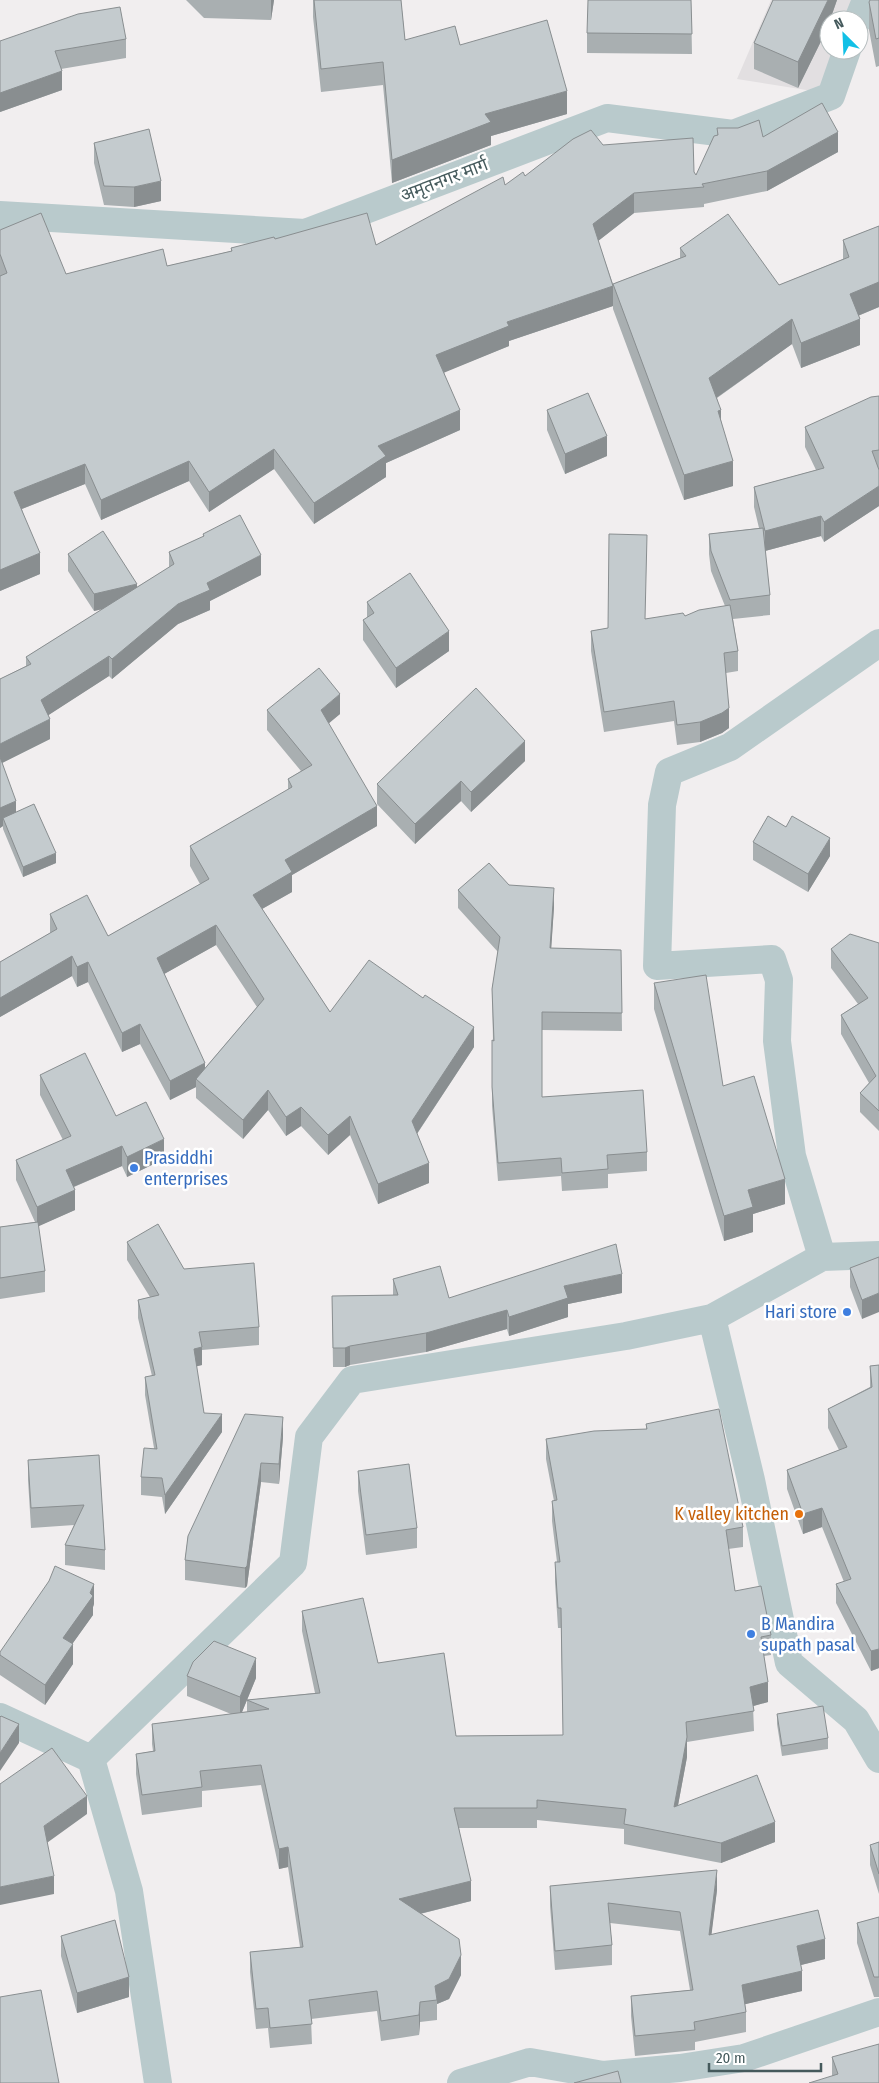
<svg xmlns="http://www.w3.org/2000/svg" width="879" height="2083" viewBox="0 0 879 2083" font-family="'Fira Sans Condensed','Noto Sans Devanagari',sans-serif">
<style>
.education{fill:#e2dfe1}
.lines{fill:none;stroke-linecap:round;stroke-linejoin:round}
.minor{stroke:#b9cacc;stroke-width:28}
.wall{fill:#a9afb1;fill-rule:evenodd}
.shaded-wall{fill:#898e90}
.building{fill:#c4cbce;stroke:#898e90}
.shop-dot{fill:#3f7fe0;stroke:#fff;stroke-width:2}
.food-dot{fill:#e8710a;stroke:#fff;stroke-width:2}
.labels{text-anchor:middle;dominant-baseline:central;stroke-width:5;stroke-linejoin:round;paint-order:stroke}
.street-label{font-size:18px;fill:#455a5c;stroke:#fff}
.shop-label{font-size:18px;fill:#366cbe;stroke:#fff;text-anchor:start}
.food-label{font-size:18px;fill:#c56008;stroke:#fff;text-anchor:end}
</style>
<rect width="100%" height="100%" fill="#f1eeef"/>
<!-- education -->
<path class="education" d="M771,0H858L850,20H829V50H837L819,92L737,79Z"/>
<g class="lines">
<!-- minor -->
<path class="minor" d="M858,20L866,0
M0,215L305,233L607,118L733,134L831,96L847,50
M879,643L730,747L669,772L662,805L657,966L772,959L779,980L777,1041L792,1156L822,1257L712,1318L751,1480L789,1663L856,1720L879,1759
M822,1257L879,1255
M0,1717L91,1759L129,1891L158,2083
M91,1759L293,1563L309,1437L352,1380L626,1336L712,1318
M461,2083L530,2062L603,2075L680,2068L744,2058L879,2012"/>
</g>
<!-- wall -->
<path class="wall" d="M186,0H274L271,20L204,18Z
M313,0H401L405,40L460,45L567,114L491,136V145L392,183L383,85L321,92L313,17Z
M691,0L692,54L587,53V33Z
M773,0H837L830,20H829L828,27L798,88L754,69V43Z
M879,0V66L876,67L869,30V2Z
M126,39V58L61,69L62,90L0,112V41Z
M717,128L838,152L767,191L704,204V207L634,213L598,241L613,284L680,258V248L779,285L843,259V240L879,226V307L858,316L860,345L801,368L792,344L717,398L733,486L684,500L613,309V306L509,341V346L444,372L460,430L386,463V477L314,524L274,469L209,512L189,481L101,520L85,484L22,509L40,574L0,591V230L66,274L167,266L231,251V248L275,239L376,245L525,176L603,145L694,172L696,175L717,136Z
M94,143L161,201L134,207L104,205L94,163Z
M879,396V506L824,542L821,536L765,551L770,595V615L733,619L738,651V671L726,673L729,728L722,733L700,742L677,745L674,721L604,732L591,651V631L608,628L645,619L685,616L725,606L711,571L709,554V534L759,528L754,507V487L816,470L805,447V427Z
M547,410L607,456L565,474L547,430Z
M203,534L261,575L210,601V610L178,624L112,679L109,676L48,715L50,739L2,763L16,812L56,863L23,877L3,829V826L0,828V679L26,666V657L103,609L94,611L68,571V554L137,587L169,568V552L203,537Z
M367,602L449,651L396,688L363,640V620L367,618Z
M267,710L340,714L328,723L377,826L292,875V892L262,909L330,1012L474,1047L417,1134L429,1183L378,1204L350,1135L328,1155L301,1126L286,1136L268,1110L243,1139L196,1098V1087L170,1100L140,1044L122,1052L88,982L77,987L72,976L0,1017V962L50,933V914L108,936L200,884L190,866V846L288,790V779L301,771L267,730ZM216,945L257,1007L205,1068L164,974Z
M525,761L471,812L461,801L415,844L377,804V784Z
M753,842L830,856L808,892L753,860Z
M509,885L554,907L551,948L621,950L622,1031L542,1030V1097L647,1152V1171L608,1174V1188L562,1191L561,1176L498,1181L492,1106V1040L493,1041L492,989L498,952L458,908V890Z
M879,943V1131L860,1112V1093L869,1083L841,1034V1015L858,1004L831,968V949Z
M654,983L785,1204L753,1214V1232L724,1241L654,1009Z
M40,1075L116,1116L164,1159L127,1177L122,1166L74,1187L75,1210L38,1226L45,1271V1292L0,1299V1227L35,1222L16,1180V1160L63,1140L40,1095Z
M127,1242L184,1269L259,1327V1345L202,1350V1365L196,1366L204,1413L222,1432L165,1514L162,1497L141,1495V1477L154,1448L145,1395V1377L152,1376L138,1318V1300L150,1297L127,1260Z
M879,1257L862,1319L850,1287V1268Z
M393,1279L449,1298L622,1293L568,1304V1317L509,1336L507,1329L426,1352L350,1365L345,1367H333L332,1296L393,1295Z
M879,1365V1668L871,1671L836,1603V1584L844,1582L822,1527L803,1534L787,1489V1470L839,1450L828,1428V1409L870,1387V1366Z
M646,1424L743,1527V1547L728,1549L735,1591L771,1635V1655L764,1656L768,1702L753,1706L754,1731L687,1742V1757L678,1805L775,1842L721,1863L624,1844V1829L537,1820V1828H459L471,1901L420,1914L461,1975L449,1999L437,2004V2020L420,2022L419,2035L381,2041L377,2011L311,2019L312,2044L270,2048L268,2028L256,2029L250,1972V1952L300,1947L288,1867L279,1869L261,1785L202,1791V1807L142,1815L136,1774V1754L153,1751L152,1744V1724L231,1714L187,1696V1676L256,1678L247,1700L315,1693L302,1631V1611L378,1663L456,1736L563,1735L561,1628H558L555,1582V1562H557L552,1521V1501H554L546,1459V1439L646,1429ZM247,1700V1712H242Z
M283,1437L279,1484L261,1482L247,1586L245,1588L185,1580V1560L188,1536Z
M99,1455L105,1550V1570L65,1565V1545L74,1525L31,1528L28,1480V1460Z
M358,1471L417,1528V1548L366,1555L358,1491Z
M94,1604L93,1607V1615L72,1644L73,1664L45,1705L0,1675V1652Z
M777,1714L828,1738V1749L782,1756L777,1724Z
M879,1842V1894L870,1865V1845Z
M550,1886L717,1890L711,1935L825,1959L801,1965L802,1991L745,2004L746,2012V2032L695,2042V2050L635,2056L631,2016V1996L690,1990L680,1931L610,1923L612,1945V1965L555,1970L550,1906Z
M879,1917V1997H874L857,1943V1923Z
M61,1936L129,1997L77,2013L61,1956Z
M832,2057L879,2083L832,2076Z"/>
<!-- shaded-wall -->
<path class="shaded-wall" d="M271,0H274L271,20Z
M828,0H837L830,20H829L828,27L798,88V62Z
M62,71V90L0,112V93Z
M567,91V114L491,136V145L392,183V160L485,114Z
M838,132V152L767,191V171Z
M161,181V201L134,207V187Z
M634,193V213L593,245V224Z
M879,282V307L850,319V294Z
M613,286V306L509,341V346L436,376V355L507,322Z
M792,319V344L709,403V378Z
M860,319V345L801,368V343Z
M460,410V430L386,463V477L314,524V503L378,446Z
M721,410V435L718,411Z
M607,436V456L565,474V454Z
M274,449V469L209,512V492Z
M189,461V481L101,520V500Z
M733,461V486L684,500V475Z
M85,464V484L14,512V492Z
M879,486V506L824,542V522Z
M821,516V536L765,551V531Z
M40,553V574L0,591V570Z
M261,555V575L210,601V610L178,624L112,679V659L178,604L207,583Z
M137,584V601L94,611V594Z
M449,631V651L396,688V668Z
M109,656V676L41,720V700Z
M340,694V714L321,730V710Z
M729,708V728L722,733L700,742V722Z
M50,719V739L0,764V744Z
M525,741V761L471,812V792Z
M461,781V801L415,844V824Z
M16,801V821L3,818V826L0,828V808Z
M377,806V826L292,875V892L253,914V895L285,860Z
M830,838V856L808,892V874Z
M56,853V863L23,877V867Z
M554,888V907L550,967V948Z
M216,925V945L157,978V958Z
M72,956V976L0,1017V998Z
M88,962V982L77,987V967Z
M140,1024V1044L122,1052V1033Z
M474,1027V1047L412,1141V1121Z
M205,1063V1082L196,1079V1087L170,1100V1081Z
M268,1090V1110L243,1139V1120Z
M301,1107V1126L286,1136V1117Z
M350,1116V1135L328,1155V1135Z
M164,1139V1159L127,1177V1157Z
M122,1146V1166L66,1190V1170Z
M429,1163V1183L378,1204V1184Z
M785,1179V1204L753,1214V1232L724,1241V1216L748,1190Z
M75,1190V1210L37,1227V1207Z
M622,1274V1293L568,1304V1317L509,1336V1317L564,1286Z
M879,1293V1312L862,1319V1300Z
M507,1310V1329L426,1352V1333Z
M350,1346V1365L345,1367V1348Z
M202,1347V1365L194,1367V1349Z
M222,1414V1432L165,1514V1495Z
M283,1417V1437L279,1484V1464Z
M261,1463V1482L247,1586L245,1588V1568Z
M822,1508V1527L803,1534V1514Z
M94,1584V1604L93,1607V1615L63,1657V1638L90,1593Z
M73,1644V1664L45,1705V1685Z
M879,1649V1668L871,1671V1651Z
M256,1658V1678L240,1717V1697Z
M768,1682V1702L750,1707V1687Z
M19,1724V1743L0,1771V1753Z
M687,1737V1757L674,1827V1807Z
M87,1796V1814L44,1845V1826Z
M775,1822V1842L721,1863V1843Z
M288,1847V1867L279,1869V1849Z
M717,1870V1890L709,1955V1935Z
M54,1876V1894L0,1905V1887Z
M471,1881V1901L399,1919V1899Z
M825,1939V1959L797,1966V1946Z
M461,1955V1975L449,1999L437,2004V2000L435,1986Z
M802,1971V1991L742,2005V1985Z
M129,1977V1997L77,2013V1993Z
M420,2002V2022L419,2035V2015Z"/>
<!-- building -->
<path class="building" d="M314,0H401L405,40L455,26L460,45L547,20L567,91L485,114L491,122L392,160L383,62L321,69Z
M588,0H691L692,34L587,33Z
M773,0H828L798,62L754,43Z
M870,0H879V38L876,39L869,2Z
M120,7L126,39L55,51L62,71L0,93V41L78,14Z
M822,103L838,132L767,171L702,184L704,187L634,193L593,224L613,286L507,322L509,326L436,355L460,410L378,446L386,456L314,503L274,449L209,492L189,461L101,500L85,464L14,492L40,553L0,570V276L7,273L0,254V230L41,213L66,274L163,249L167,266L232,251L231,248L274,237L275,239L367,213L376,245L503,177L505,185L523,172L525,176L573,139L591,130L603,145L693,138L694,172L696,175L714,136L718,135L717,128H738L759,120L763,137Z
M149,129L161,181L134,187L104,186L94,143Z
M728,214L779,285L849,257L843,240L879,226V282L850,294L860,319L801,343L792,319L709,378L721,410L718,411L733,461L684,475L613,284L686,256L680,248Z
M588,393L607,436L565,454L547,410Z
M879,396V450L872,451L879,470V486L824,522L821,516L765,531L754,487L824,468L805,427L871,397Z
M240,515L261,555L207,583L210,590L178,604L112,659L109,656L41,700L50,719L0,744V679L31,664L26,657L174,564L169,552L204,536L203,534Z
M763,528L770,595L730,600L711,551L709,534Z
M103,531L137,584L94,594L68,554Z
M609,534L647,535L645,619L683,613L685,616L699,610L730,605L738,651L724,653L729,708L722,713L700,722L677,725L674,701L604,712L591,631L608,628Z
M410,573L449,631L396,668L363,620L374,613L367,602Z
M319,668L340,694L321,710L377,806L285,860L292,872L253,895L330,1012L369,960L423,998L425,995L474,1027L412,1121L429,1163L378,1184L350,1116L328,1135L301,1107L286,1117L268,1090L243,1120L196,1079L264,999L216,925L157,958L205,1063L170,1081L140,1024L122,1033L88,962L77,967L72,956L0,998V962L57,929L50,914L87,895L108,936L209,879L190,846L292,787L288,779L312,765L267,710Z
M476,688L525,741L471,792L461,781L415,824L377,784Z
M0,757L16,801L0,808Z
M34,804L56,853L23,867L3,818Z
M768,816L786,827L792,816L830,838L808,874L753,842Z
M489,863L509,885L554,888L550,948L621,950L622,1013L542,1012V1097L643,1090L647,1152L607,1155L608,1169L562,1173L561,1158L498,1163L492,1087V1040L494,1041L492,989L500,937L458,890Z
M850,934L879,943V1111L860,1093L876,1076L841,1015L868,998L831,949Z
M706,975L723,1086L754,1076L785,1179L748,1190L753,1207L724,1216L654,983Z
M85,1053L116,1116L146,1102L164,1139L127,1157L122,1146L66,1170L75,1190L37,1207L16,1160L71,1136L40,1075Z
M38,1222L45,1271L0,1278V1227Z
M158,1224L184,1269L254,1263L259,1327L199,1332L202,1347L194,1349L204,1413L222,1414L165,1495L162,1478L141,1477L144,1448L157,1449L145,1377L155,1375L138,1300L159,1295L127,1242Z
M616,1244L622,1274L564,1286L568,1298L509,1317L507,1310L426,1333L350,1346L345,1348H333L332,1296L398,1295L393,1279L440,1266L449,1298Z
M879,1257V1293L862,1300L850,1268Z
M879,1365V1649L871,1651L836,1584L851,1579L822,1508L803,1514L787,1470L847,1447L828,1409L872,1387L870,1366Z
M719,1409L743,1527L726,1530L735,1591L761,1586L771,1635L761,1637L768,1682L750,1687L754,1711L686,1722L687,1737L674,1807L757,1775L775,1822L721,1843L624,1824L626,1809L537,1800V1808H454L471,1881L399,1899L459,1939L461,1955L449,1979L435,1986L437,2000L420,2002L419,2015L381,2021L377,1991L309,2000L312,2024L270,2028L268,2008L256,2009L250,1952L303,1947L288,1847L279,1849L261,1765L200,1771L202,1787L142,1795L136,1754L155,1751L152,1724L269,1709L247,1700L320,1693L302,1611L363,1598L378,1663L444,1653L456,1736L563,1735L561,1608H558L555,1562H560L552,1501L557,1500L546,1439L594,1431L647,1429L646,1424Z
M245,1414L283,1417L279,1464L261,1463L247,1566L245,1568L185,1560L188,1536Z
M99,1455L105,1550L65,1545L84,1505L31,1508L28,1460Z
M409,1464L417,1528L366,1535L358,1471Z
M55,1566L94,1584L90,1593L93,1596L63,1638L73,1644L45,1685L0,1655V1652L49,1581Z
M214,1641L256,1658L240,1697L187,1676L193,1662Z
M823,1706L828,1738L782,1746L777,1714Z
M1,1716L19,1724L0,1753V1717Z
M52,1748L87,1796L44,1826L54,1876L0,1887V1784Z
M879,1842V1874L870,1845Z
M717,1870L709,1935L818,1910L825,1939L797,1946L802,1971L742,1985L746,2012L694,2022L695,2030L635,2036L631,1996L693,1990L680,1912L608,1903L612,1945L555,1951L550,1886Z
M879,1917V1977H874L857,1923Z
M115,1920L129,1977L77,1993L61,1936Z
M41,1990L59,2083H0V1997Z
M879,2044V2083H809L838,2074L832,2057Z
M618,2071L621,2083H574Z"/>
<!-- markers -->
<g class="shop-dot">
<circle cx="134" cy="1168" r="5"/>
<circle cx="847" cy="1312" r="5"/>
<circle cx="751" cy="1634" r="5"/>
</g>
<circle class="food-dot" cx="799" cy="1514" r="5"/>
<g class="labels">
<!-- street labels -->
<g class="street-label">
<text transform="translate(444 180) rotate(-21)">अमृतनगर मार्ग</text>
</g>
<!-- shop labels -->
<g class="shop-label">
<text x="144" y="1158">Prasiddhi<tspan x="144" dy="21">enterprises</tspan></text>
<text x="837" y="1312" text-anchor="end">Hari store</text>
<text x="761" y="1624">B Mandira<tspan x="761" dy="21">supath pasal</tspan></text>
</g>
<!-- food labels -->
<g class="food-label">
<text x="789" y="1514">K valley kitchen</text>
</g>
</g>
<!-- north arrow -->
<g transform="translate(844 35) rotate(336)"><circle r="24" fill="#ffffff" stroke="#b5bdbe"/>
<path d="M0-4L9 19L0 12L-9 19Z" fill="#12c0e6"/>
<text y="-8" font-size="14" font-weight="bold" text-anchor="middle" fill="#455a5c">N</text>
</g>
<!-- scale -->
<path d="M709 2063v8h112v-8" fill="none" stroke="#455a5c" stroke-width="2.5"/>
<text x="716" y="2063" font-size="15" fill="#455a5c" stroke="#ffffff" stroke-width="4" paint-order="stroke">20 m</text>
</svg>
